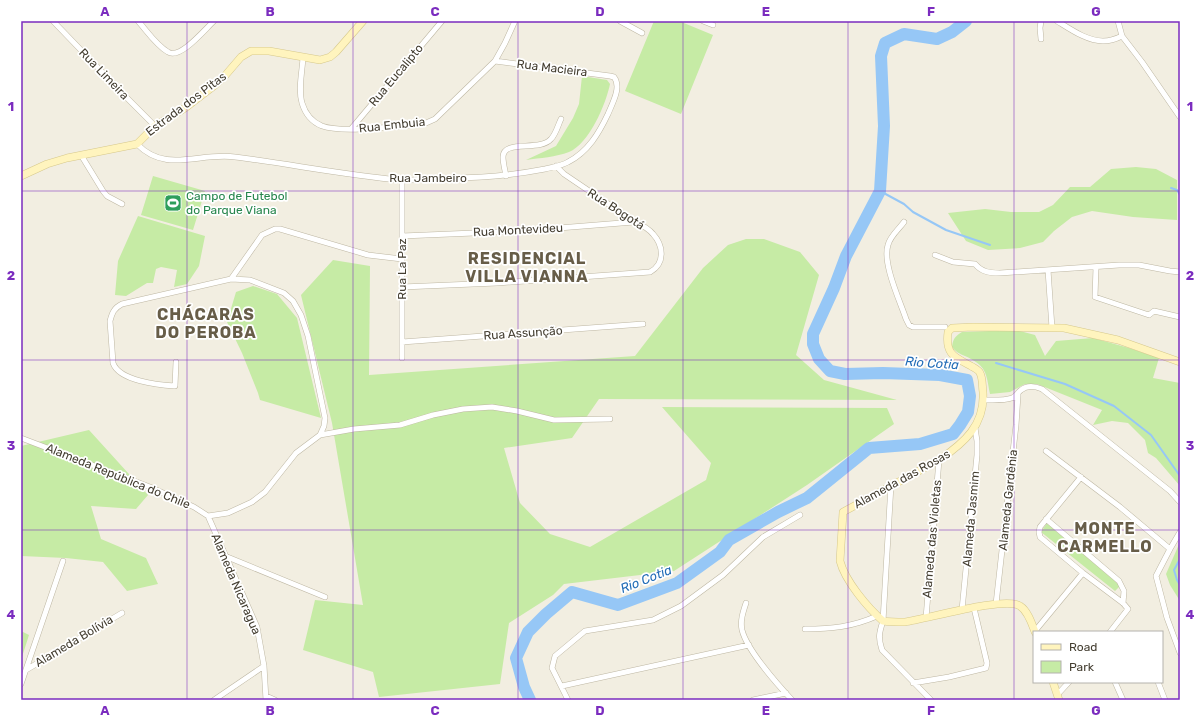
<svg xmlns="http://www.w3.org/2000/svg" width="1201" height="721" viewBox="0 0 1201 721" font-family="Rubik,sans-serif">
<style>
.green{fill:#c6eba5}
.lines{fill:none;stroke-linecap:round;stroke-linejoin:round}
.stream{stroke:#96c7f6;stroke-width:2}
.river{stroke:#96c7f6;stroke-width:12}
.street-casing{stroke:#beb7a3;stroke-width:6}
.secondary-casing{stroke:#d6c88c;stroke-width:8}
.street{stroke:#fff;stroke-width:5}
.secondary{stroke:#fff4be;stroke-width:7}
.grid{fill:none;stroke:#7b2cbf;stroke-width:1;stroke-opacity:0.55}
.labels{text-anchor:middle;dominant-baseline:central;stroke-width:3.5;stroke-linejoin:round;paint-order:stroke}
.street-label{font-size:12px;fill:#443e31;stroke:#fff}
.leisure-label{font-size:12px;fill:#27864d;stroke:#fff;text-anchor:start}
.water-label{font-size:13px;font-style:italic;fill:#236db7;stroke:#fff}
.district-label{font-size:16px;font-weight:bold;letter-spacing:1px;fill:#675d48;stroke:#fff}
.neatline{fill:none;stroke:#7b2cbf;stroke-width:1.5}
.grid-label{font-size:13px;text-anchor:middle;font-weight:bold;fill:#7b2cbf}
</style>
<rect width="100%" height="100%" fill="#f2eee1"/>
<!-- green -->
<path class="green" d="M654,21H679L713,35L681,114L625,91Z
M582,76L607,80L610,84C606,104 589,144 569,152C556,157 540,158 526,160L556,146L573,118L579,104Z
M1136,167L1156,169L1177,180V220L1133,217L1092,211L1072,217L1054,231L1043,242L1020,248L988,250L966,241L948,213L985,209L1011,212H1039L1053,205L1070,187H1090L1111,169Z
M153,176L205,191L193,230L141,215Z
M138,216L205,236L199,266L187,284L174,287L177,270L161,267L156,269L153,283H147L126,296L115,295L118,261Z
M746,239H764L800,252L819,275L796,355L824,380L897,400L599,399L572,438L504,448L520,503L550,534L590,547L706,480L711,463L662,407L887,408L894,424L807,485L674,571L564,584L553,595L509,623L500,684L379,697L373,672L303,650L315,600L363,605L332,423L301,295L333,260L370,266L369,375L635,356L703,268L728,245Z
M253,286L277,294L297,318L321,418L260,400L258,393L242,353L227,322L236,292Z
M1016,330L1035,335L1045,356L1056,341L1093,338L1129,348L1159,358L1153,378L1180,383V486L1156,458L1148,453L1145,440L1128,423L1112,421L1093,425L1102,410L1037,384H1025L1010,392L990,394C986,373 987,366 965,356C960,354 956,352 952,347C953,339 955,336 962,332Z
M89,430L148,495L136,509L91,506L101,539L146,558L158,584L127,591L103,562L66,558L21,556V446Z
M1047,523L1114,580L1120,586L1115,591L1041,532Z
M1180,542V601L1170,585L1166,574Z
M21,631L29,635L21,660Z"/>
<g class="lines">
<!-- stream -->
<path class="stream" d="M1171,188L1177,190L1180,195
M880,191L904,204L913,212L946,230L990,245
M996,363L1065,384L1114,406L1151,435L1180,476
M1180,559L1174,570L1177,580L1180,585"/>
<!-- river -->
<path class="river" d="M530,700L524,687L516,658L528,632L546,614L572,592L618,605L677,583L720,552L729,540L778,512L807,498L869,448L920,444L953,434L960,425L968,412L970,396L967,380L940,375L883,373L845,374L830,371L819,359L813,344V334L834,288L846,256L880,191L884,126L881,56L885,43L904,34L937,39L952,32L966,21"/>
<!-- street casing -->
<g class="street-casing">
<path id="street" d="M53,21L129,100L155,126
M138,21C147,31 156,45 168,52C180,60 205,29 214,21
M620,21L642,33
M703,21L713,25
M1041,21L1040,28L1041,39
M1057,21C1070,29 1087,41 1103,41C1110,41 1116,39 1122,36
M1118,21L1122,36L1142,62L1180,117
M303,58C302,73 298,89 302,103C305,113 312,122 322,126C341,133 391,127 413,125L426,123L435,119L495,61L505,43L515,21
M351,129L442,21
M137,144C166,174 199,152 235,157C290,164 345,175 400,180C410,181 421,179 430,179C448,178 465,178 482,177C503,176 524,173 545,169C553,167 561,166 568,162C588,152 599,133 608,114C612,104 622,87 614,77L610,76L495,61
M81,155L103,191L107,196L122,204
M506,176C505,170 503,163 503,157C503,139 540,152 551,139C556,134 558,125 561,119
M402,180V358
M904,222C899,229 890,236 888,245C882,263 900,301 906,319L909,325L913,327H945
M402,236L521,231L634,222
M935,255L953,262L975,264C982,272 989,273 1000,273L1119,265H1139L1170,271L1180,272
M1096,267L1095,297L1149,315L1154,311L1180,317
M1048,270L1052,328
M231,279L262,235L275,229H280L368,255L402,259
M402,287L497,283L650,272C665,264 664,246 653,234C648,228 642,225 635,222L564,174L556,166
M402,342L643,324
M176,362L175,386C159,385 119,381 113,363L110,321C112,313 114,308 122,304L231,279L250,280L284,293L293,301L301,315L308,336L325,418L324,426L320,435
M983,400C993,400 1003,401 1012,398C1017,396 1017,393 1021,390C1027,385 1035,386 1042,389L1170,491L1180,502
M21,438L150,487L194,507L208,516L228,513L252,502L265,492L296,453L320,435L354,429L400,425L433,415L463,409L492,407L517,411L554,420L610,419
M1046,451L1120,507L1170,549
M1081,477L1040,527L1039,532L1040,537L1083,573L1123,603L1128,609L1110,632
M891,485L883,621C879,633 878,638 882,650L931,700
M208,516L257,627L264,666L266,700
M1046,519L1119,581L1124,591L1123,603
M1180,532L1170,549L1156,576L1167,618L1180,653
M225,556L325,597
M746,603C743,612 740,621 742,630C747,650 778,685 792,700
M996,604L1016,425L1018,395
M962,610L977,455V441L975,428
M926,618L939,460
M805,629C831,629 852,627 877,616
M1035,631L1083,573
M26,670L122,613
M1115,682L1123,700
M1158,682L1165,700
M913,683L949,677L986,668L987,663L974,608
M21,684L63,561
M562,686L749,645
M1057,695L1069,682
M266,696L275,700
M214,700L264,666
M568,700L552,668L555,656L585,631L653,620L681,606L723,575L763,537L800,515
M753,700L786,693"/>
</g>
<!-- secondary casing -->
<g class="secondary-casing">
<path id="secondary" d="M21,176L47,164L67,158L137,144L155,126L185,108L215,85L223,78L241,57L251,51H269L320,60L330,57L336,52L363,21
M1035,632C1032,624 1028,611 1020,606C1005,596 927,619 905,622C897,622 890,622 883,621C868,608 845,581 840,561L843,512L939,460C964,443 985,425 983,392C982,386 983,379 980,373C979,370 974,368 971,366C954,357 945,354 948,332L952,328L973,327L1064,328L1118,340L1180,362
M1053,682L1059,700"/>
</g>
<!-- street -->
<use href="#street" class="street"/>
<!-- secondary -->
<use href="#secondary" class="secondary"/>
</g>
<!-- grid -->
<path class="grid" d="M187,21V700M353,21V700M518,21V700M683,21V700M848,21V700M1014,21V700M21,191H1180M21,360H1180M21,530H1180"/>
<!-- icons -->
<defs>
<g id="stadium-square" transform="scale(0.9)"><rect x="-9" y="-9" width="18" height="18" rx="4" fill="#2e9e5b" stroke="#fff"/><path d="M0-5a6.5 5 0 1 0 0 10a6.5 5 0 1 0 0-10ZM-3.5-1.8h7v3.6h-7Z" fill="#fff"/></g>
</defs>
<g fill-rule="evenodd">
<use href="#stadium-square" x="173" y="203"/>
</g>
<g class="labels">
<!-- street labels -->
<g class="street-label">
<text transform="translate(552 68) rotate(7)">Rua Macieira</text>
<text transform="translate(104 74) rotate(46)">Rua Limeira</text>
<text transform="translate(396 75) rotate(-50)">Rua Eucalipto</text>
<text transform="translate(186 104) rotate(-37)">Estrada dos Pitas</text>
<text transform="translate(392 125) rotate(-6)">Rua Embuia</text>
<text x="428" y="178">Rua Jambeiro</text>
<text transform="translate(616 209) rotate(33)">Rua Bogotá</text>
<text transform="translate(518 230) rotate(-3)">Rua Montevideu</text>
<text transform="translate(402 269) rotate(-90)">Rua La Paz</text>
<text transform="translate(523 333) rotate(-4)">Rua Assunção</text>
<text transform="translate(118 476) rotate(22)">Alameda República do Chile</text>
<text transform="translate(902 479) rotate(-29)">Alameda das Rosas</text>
<text transform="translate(1008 500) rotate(-84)">Alameda Gardênia</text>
<text transform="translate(971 519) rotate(-85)">Alameda Jasmim</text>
<text transform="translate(932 539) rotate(-85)">Alameda das Violetas</text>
<text transform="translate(236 584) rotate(67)">Alameda Nicaragua</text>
<text transform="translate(74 641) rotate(-31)">Alameda Bolívia</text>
</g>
<!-- leisure labels -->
<g class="leisure-label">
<text x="186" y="196">Campo de Futebol<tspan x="186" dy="14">do Parque Viana</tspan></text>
</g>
<!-- water labels -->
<g class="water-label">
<text transform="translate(932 363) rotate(4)">Rio Cotia</text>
<text transform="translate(646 579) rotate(-22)">Rio Cotia</text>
</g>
<!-- district labels -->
<g class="district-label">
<text x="527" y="258">RESIDENCIAL<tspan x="527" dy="18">VILLA VIANNA</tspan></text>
<text x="206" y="314">CHÁCARAS<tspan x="206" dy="18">DO PEROBA</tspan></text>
<text x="1105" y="528">MONTE<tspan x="1105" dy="18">CARMELLO</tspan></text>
</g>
</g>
<!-- border -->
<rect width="1201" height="721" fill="none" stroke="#ffffff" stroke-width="44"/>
<!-- legend -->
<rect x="1033" y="631" width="130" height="52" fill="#ffffff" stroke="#b4b2ad"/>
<rect x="1041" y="644" width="20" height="6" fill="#fff4be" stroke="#b4b2ad"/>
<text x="1069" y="651" font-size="12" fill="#443e31">Road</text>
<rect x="1041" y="661" width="20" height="12" fill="#c6eba5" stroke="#b4b2ad"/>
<text x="1069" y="671" font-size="12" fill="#443e31">Park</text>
<rect x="22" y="22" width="1157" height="677" class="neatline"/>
<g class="grid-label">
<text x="105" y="16">A</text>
<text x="270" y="16">B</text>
<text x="435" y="16">C</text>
<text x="600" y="16">D</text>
<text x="766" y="16">E</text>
<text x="931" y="16">F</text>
<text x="1096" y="16">G</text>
<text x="11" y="111">1</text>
<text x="1190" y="111">1</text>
<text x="11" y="280">2</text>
<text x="1190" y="280">2</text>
<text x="11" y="450">3</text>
<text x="1190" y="450">3</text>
<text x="11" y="619">4</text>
<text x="1190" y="619">4</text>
<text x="105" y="715">A</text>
<text x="270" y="715">B</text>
<text x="435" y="715">C</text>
<text x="600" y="715">D</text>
<text x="766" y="715">E</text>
<text x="931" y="715">F</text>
<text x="1096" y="715">G</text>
</g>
</svg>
